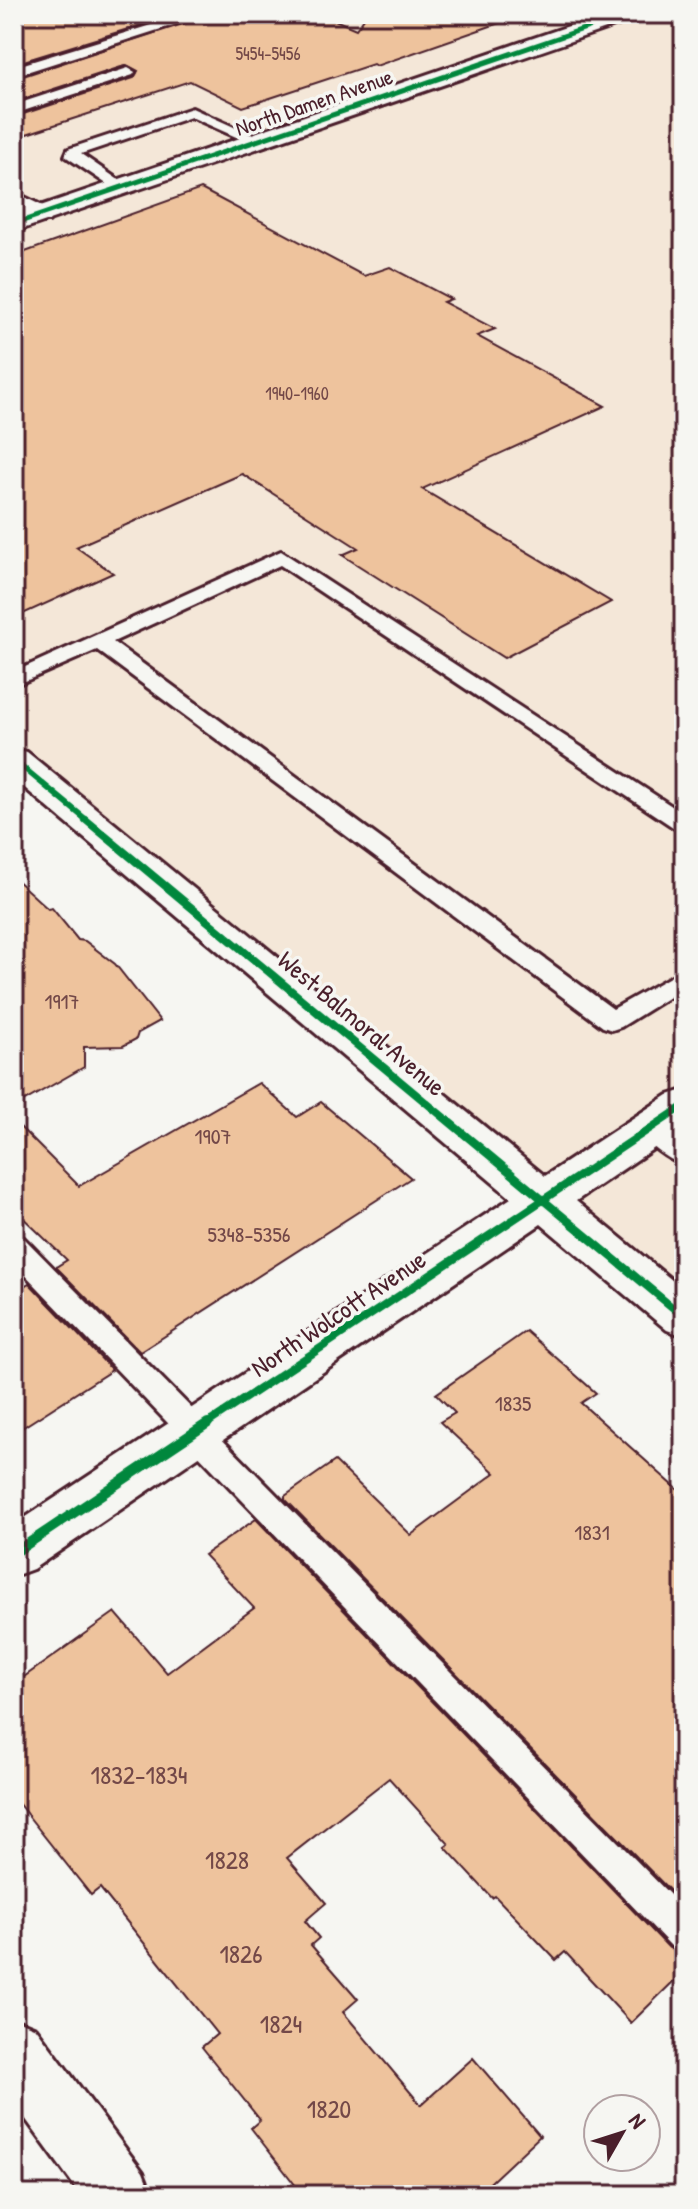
<svg xmlns="http://www.w3.org/2000/svg" width="698" height="2209" viewBox="0 0 698 2209" font-family="'Patrick Hand',sans-serif">
<style>
.built{fill:#f4e7d8}
.building{fill:#eec39d;stroke:#4a1f2b;stroke-width:2}
.lines{fill:none;stroke-linecap:round;stroke-linejoin:round}
.lane-casing{stroke:#4a1f2b;stroke-width:6}
.street-casing{stroke:#4a1f2b;stroke-width:6}
.secondary-casing{stroke:#4a1f2b;stroke-width:6}
.lane{fill:#f6f6f2;fill-rule:evenodd}
.street{fill:#f6f6f2;fill-rule:evenodd}
.secondary{fill:#f6f6f2;fill-rule:evenodd}
.cycleway-far3-casing{stroke:#f6f6f2;stroke-width:8}
.cycleway-far2-casing{stroke:#f6f6f2;stroke-width:10}
.cycleway-far1-casing{stroke:#f6f6f2;stroke-width:13}
.cycleway-casing{stroke:#f6f6f2;stroke-width:15}
.cycleway-far3{stroke:#00873e;stroke-width:5}
.cycleway-far2{stroke:#00873e;stroke-width:6}
.cycleway-far1{stroke:#00873e;stroke-width:8}
.cycleway{stroke:#00873e;stroke-width:10}
.labels{text-anchor:middle;dominant-baseline:central;stroke-width:7;stroke-linejoin:round;paint-order:stroke}
.far-number-label{font-size:18px;fill:#734848}
.far-street-label{font-size:22px;fill:#4a1f2b;stroke:#f6f6f2}
.number-label{font-size:22px;fill:#734848}
.street-label{font-size:26px;fill:#4a1f2b;stroke:#f6f6f2}
.near-number-label{font-size:26px;fill:#734848}
</style>
<rect width="100%" height="100%" fill="#f6f6f2"/>
<filter id="ink" filterUnits="userSpaceOnUse"><feTurbulence type="fractalNoise" baseFrequency=".0125" numOctaves="2"/><feDisplacementMap in="SourceGraphic" scale="16" xChannelSelector="R" yChannelSelector="G"/><feConvolveMatrix kernelMatrix="1 2 1 2 8 2 1 2 1" color-interpolation-filters="sRGB"/></filter>
<g filter="url(#ink)">
<!-- built -->
<path class="built" d="M14,14H684V1304L14,753Z"/>
<!-- building -->
<path class="building" d="M14,14H177L14,64Z
M211,14H321L356,29L367,14H504L505,21L376,66L373,64L243,107L190,81L14,138V117L134,78L138,71L127,65L14,102V79Z
M201,189L364,276L390,267L451,299L443,302L495,329L477,336L605,406L422,489L611,602L504,658L342,555L358,548L242,474L76,547L113,573L14,618V256Z
M14,878L48,909L52,908L78,940L85,941L115,964L160,1021L138,1033L136,1039L123,1046L84,1047V1067L14,1107Z
M259,1083L297,1117L321,1102L411,1178L140,1352L56,1267L67,1260L14,1209V1121L79,1186Z
M29,1283L112,1370L14,1433V1292Z
M526,1331L596,1393L581,1403L684,1495V1905L285,1499V1496L335,1461L411,1535L495,1473L440,1422L455,1413L436,1394Z
M256,1519L669,1948L684,1954V1971L631,2023L565,1952L556,1960L495,1896L492,1898L445,1847L449,1844L389,1778L287,1858L326,1903L305,1921L319,1938L311,1945L358,1999L343,2012L421,2105L473,2058L540,2136L477,2195H303L251,2128L260,2120L202,2047L217,2034L100,1888L91,1895L14,1798V1684L115,1612L167,1673L254,1608L204,1555Z"/>
<g class="lines">
<!-- lane casing -->
<g class="lane-casing">
<path id="lane" d="M187,14H208L14,76V67Z
M128,68L135,72L133,75L14,114V105Z
M192,108L265,141L262,144H252L191,117L81,154L126,185L128,188L120,193L65,156L68,149Z
M281,551L684,814V831L676,829L280,565L113,642L613,1009L684,969V988L621,1027L612,1030L603,1027L97,650L14,686V672Z
M651,1119L660,1122L684,1141V1165C668,1160 646,1144 638,1129L642,1122Z
M14,1234L24,1238L684,1909V1951L671,1946L14,1263Z"/>
</g>
<!-- street casing -->
<g class="street-casing">
<path id="street" d="M14,192L49,209L52,215L49,221H29L14,211Z
M14,749L27,752L545,1176L668,1095L684,1090V1128L576,1201L684,1290V1336L667,1330L541,1224L33,1569L14,1576V1525L511,1198L14,779Z
M14,2019L36,2028L143,2172L152,2195H81L14,2103Z"/>
</g>
<!-- secondary casing -->
<g class="secondary-casing">
<path id="secondary" d="M604,14H639L635,19L14,232V215Z"/>
</g>
<!-- lane -->
<use href="#lane" class="lane"/>
<!-- street -->
<use href="#street" class="street"/>
<!-- secondary -->
<use href="#secondary" class="secondary"/>
<!-- cycleway-far3 casing -->
<g class="cycleway-far3-casing">
<path id="cycleway-far3" d="M14,224L627,14"/>
</g>
<!-- cycleway-far2 casing -->
<g class="cycleway-far2-casing">
<path id="cycleway-far2" d="M14,760L89,822"/>
</g>
<!-- cycleway-far1 casing -->
<g class="cycleway-far1-casing">
<path id="cycleway-far1" d="M86,820L684,1317
M205,1425L684,1106"/>
</g>
<!-- cycleway casing -->
<g class="cycleway-casing">
<path id="cycleway" d="M14,1553L208,1423"/>
</g>
<!-- cycleway-far3 -->
<use href="#cycleway-far3" class="cycleway-far3"/>
<!-- cycleway-far2 -->
<use href="#cycleway-far2" class="cycleway-far2"/>
<!-- cycleway-far1 -->
<use href="#cycleway-far1" class="cycleway-far1"/>
<!-- cycleway -->
<use href="#cycleway" class="cycleway"/>
</g>
</g>
<g class="labels">
<!-- far-number labels -->
<g class="far-number-label">
<text x="268" y="53">5454-5456</text>
<text x="297" y="393">1940-1960</text>
</g>
<!-- far-street labels -->
<g class="far-street-label">
<text transform="translate(314 102) rotate(-19)">North Damen Avenue</text>
</g>
<!-- number labels -->
<g class="number-label">
<text x="62" y="1001">1917</text>
<text x="213" y="1136">1907</text>
<text x="249" y="1234">5348-5356</text>
<text x="513" y="1403">1835</text>
<text x="592" y="1532">1831</text>
</g>
<!-- street labels -->
<g class="street-label">
<text transform="translate(362 1023) rotate(40)">West Balmoral Avenue</text>
<text transform="translate(338 1313) rotate(-34)">North Wolcott Avenue</text>
</g>
<!-- near-number labels -->
<g class="near-number-label">
<text x="139" y="1774">1832-1834</text>
<text x="227" y="1859">1828</text>
<text x="241" y="1953">1826</text>
<text x="281" y="2023">1824</text>
<text x="329" y="2108">1820</text>
</g>
</g>
<!-- margin -->
<rect width="698" height="2209" fill="none" stroke="#f6f6f2" stroke-width="48"/>
<rect x="24" y="24" width="650" height="2161" fill="none" stroke="#4a1f2b" stroke-width="3" filter="url(#ink)"/>
<!-- north arrow -->
<g transform="translate(622 2133) rotate(51)"><circle r="38" fill="#f6f6f2" stroke="#b1a0a2" stroke-width="2"/>
<path d="M0-6L14 30L0 20L-14 30Z" fill="#4a1f2b"/>
<text y="-12" font-size="22" font-weight="bold" text-anchor="middle" fill="#4a1f2b">N</text>
</g>
</svg>
